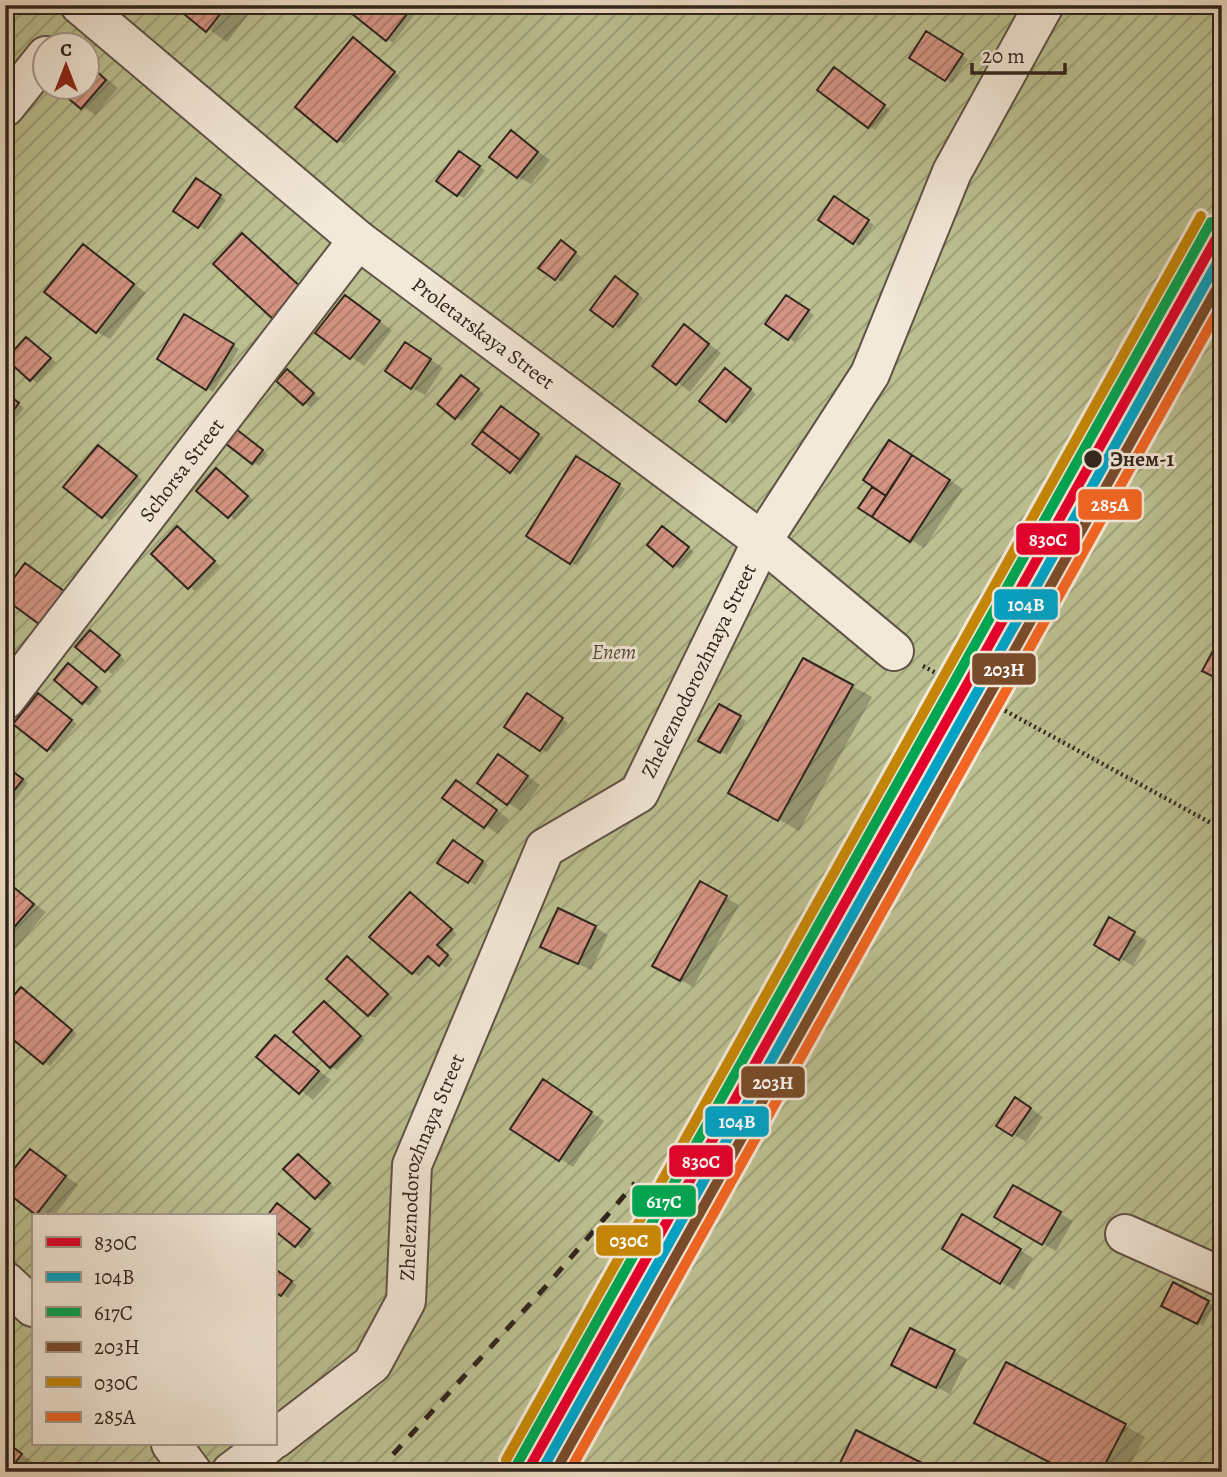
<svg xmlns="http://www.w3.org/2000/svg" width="1227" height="1477" viewBox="0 0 1227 1477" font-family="Alegreya,serif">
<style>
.garden{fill:url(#garden-furrows);stroke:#767257;stroke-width:2;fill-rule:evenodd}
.shadow{fill:#0003}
.building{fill:url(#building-hatch);stroke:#30251d;stroke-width:2}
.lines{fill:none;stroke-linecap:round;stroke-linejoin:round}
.minor-casing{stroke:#5f5347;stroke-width:42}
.path{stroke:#30251d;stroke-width:4.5;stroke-dasharray:2 3.5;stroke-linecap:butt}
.minor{stroke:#f3e9d9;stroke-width:38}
.rail{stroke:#30251d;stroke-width:5;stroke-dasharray:12 12;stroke-linecap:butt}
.rail-1-casing{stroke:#f3e9d9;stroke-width:16}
.rail-2-casing{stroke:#f3e9d9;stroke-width:16}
.rail-3-casing{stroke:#f3e9d9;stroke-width:16}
.rail-4-casing{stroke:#f3e9d9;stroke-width:16}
.rail-5-casing{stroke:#f3e9d9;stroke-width:16}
.rail-6-casing{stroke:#f3e9d9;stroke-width:16}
.rail-1{stroke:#e4002b;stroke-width:10}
.rail-2{stroke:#02a2c5;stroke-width:10}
.rail-3{stroke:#00a651;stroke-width:10}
.rail-4{stroke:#7a4b2a;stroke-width:10}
.rail-5{stroke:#c58607;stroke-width:10}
.rail-6{stroke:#f26522;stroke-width:10}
.stop-dot{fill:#30251d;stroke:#f3e9d9;stroke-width:2.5}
.labels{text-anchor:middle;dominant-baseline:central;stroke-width:6;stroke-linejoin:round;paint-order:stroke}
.street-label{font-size:21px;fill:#30251d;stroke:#f3e9d9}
.stop-label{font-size:21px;font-weight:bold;fill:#30251d;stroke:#f3e9d9;text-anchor:start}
.park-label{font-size:21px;font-style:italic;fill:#534c3a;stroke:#f3e9d9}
.line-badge{stroke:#f3e9d9;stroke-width:2.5}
.badge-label{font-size:19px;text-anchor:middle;font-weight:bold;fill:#fff}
</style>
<defs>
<pattern id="garden-furrows" width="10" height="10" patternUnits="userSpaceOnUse" patternTransform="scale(1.75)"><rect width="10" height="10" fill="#bcc091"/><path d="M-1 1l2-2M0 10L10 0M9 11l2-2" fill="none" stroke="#999c76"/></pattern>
<pattern id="building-hatch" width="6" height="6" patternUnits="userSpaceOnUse" patternTransform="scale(1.75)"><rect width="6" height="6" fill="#d59584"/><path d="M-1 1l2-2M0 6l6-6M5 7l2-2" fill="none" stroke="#ad796b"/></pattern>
</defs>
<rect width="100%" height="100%" fill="#ecddc4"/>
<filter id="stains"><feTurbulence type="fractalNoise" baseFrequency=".00286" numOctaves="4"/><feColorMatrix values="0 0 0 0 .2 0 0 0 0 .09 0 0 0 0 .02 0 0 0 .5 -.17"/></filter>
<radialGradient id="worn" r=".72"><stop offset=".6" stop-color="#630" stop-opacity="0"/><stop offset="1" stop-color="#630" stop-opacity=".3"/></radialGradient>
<!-- garden -->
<path class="garden" d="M5,5H1222V1472H5ZM46,46H88V88H46ZM33,1216H275V1444H33Z"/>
<!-- shadow -->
<path class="shadow" d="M175,5H256L227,42Z
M343,5H422L393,43Z
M927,34L968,59L952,83L912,58Z
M360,43L400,77L344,144L338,140Z
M88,63L118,88L95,115L58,88H88Z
M840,73L890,110L875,130L869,126Z
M511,132L550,160L531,184L518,177Z
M465,156L485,170L464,198L458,195Z
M202,183L226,200L205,230L175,210Z
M840,202L874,225L860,246L820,220Z
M567,245L581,257L562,282L556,279Z
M83,246L146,293L110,339L97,332Z
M622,282L643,298L620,329L592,309Z
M345,297L392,330L364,366L318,333Z
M792,300L814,315L795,342L789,338Z
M185,316L239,349L213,392L159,359Z
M685,326L721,353L690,392L654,365Z
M26,339L56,362L37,383L8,359Z
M419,352L443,368L425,395L412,388Z
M731,374L756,394L733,424L727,420Z
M293,375L319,398L310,407L304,403Z
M467,380L484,394L462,421L456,417Z
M5,393L24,408L5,432Z
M507,411L544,438L517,475L511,471Z
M243,435L268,455L259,466L253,462Z
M104,450L142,480L109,520L66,487Z
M903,450L963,489L924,548L911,540L880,494Z
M577,458L625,489L577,566L528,536Z
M217,470L253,500L235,520L199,491Z
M178,528L220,566L195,591L153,554Z
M668,531L694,552L680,569L649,545Z
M91,632L125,660L112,674L78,646Z
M74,668L102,691L89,706L83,702Z
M852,686L872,697L799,831L731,792Z
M44,699L77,724L54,752L48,749Z
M533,699L568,723L547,753L507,726Z
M719,706L746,721L727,755L701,741Z
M499,756L540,785L521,811L508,803Z
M5,767L28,783L5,814Z
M457,782L509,819L498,834L445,797Z
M459,846L488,865L475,885L440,863Z
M700,884L739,905L693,987L655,965Z
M11,887L46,912L7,959L5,894Z
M416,897L457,934L442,950L453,959L446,968L434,959L419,976L413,973Z
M1110,920L1147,941L1133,966L1096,944Z
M595,927L608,935L591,970L542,947Z
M347,958L393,998L375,1018L369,1015Z
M27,993L77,1034L50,1066L44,1062Z
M324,1003L365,1040L337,1070L331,1066Z
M275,1037L331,1080L313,1100L258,1057Z
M556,1089L604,1121L573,1167L513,1129Z
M1029,1107L1043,1117L1026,1142L1013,1134Z
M31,1151L78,1185L54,1216L37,1213Z
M298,1156L334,1187L322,1201L316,1197Z
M1013,1187L1073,1221L1056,1251L996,1217Z
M277,1206L315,1233L302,1249L275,1229V1216H269Z
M963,1217L1033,1258L1014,1290L944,1249Z
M275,1271L297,1285L288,1298L275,1290Z
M1174,1285L1214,1305L1203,1326L1163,1306Z
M911,1330L967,1359L950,1394L906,1372Z
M1125,1426L1145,1437L1126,1472H1070Z
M5,1441L34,1463L27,1472H5Z"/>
<!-- building -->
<path class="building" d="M173,5H227L206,32Z
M341,5H414L386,41Z
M926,31L963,54L945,81L909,58Z
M353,37L395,72L337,142L295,107Z
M88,63L106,80L81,109L56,88H88Z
M834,67L885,105L868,128L817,90Z
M511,130L538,152L517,178L489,157Z
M459,151L480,166L457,196L436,181Z
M196,178L221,195L198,228L173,211Z
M834,196L869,220L853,244L818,220Z
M242,233L303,289L274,320L213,264Z
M561,240L576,252L555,280L538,268Z
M83,244L134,284L96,333L44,292Z
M615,276L638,294L613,327L590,310Z
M345,295L380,321L350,359L315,333Z
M786,295L809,310L788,340L765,324Z
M184,314L234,344L206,390L157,359Z
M684,324L709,344L676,385L652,366Z
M26,337L51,358L30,381L6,359Z
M405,342L431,359L411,389L385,371Z
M725,368L751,389L726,422L699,401Z
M287,369L314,393L303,405L276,381Z
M461,375L479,389L455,419L437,404Z
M5,392L19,403L5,421Z
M501,406L539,434L520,460L482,431Z
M236,429L263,450L252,464L225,443Z
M482,431L520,460L510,473L472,444Z
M889,440L912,455L886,496L863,480Z
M98,445L137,476L102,518L63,487Z
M912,455L950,480L910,542L872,517Z
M576,456L620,484L570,564L526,536Z
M216,468L248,496L228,518L196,491Z
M872,487L886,496L872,517L858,508Z
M177,526L215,561L188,589L151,554Z
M662,526L689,547L673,567L647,545Z
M25,563L64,591L39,624L5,599V590Z
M90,630L120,655L105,672L75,647Z
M1222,634V681L1202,671Z
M803,658L853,685L778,821L728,793Z
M68,663L97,687L82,704L54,680Z
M38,693L72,720L47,751L13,724Z
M527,693L563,718L540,751L504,727Z
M719,704L741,716L720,753L698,741Z
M498,754L528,776L507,805L477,783Z
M5,766L23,779L5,802Z
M456,780L497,810L484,828L442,798Z
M453,840L483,861L468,883L437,863Z
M700,881L727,896L680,981L652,966Z
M11,885L34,904L5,938V892Z
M410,892L452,929L437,945L448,955L439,966L428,956L412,974L369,937Z
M558,908L596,926L578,964L540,947Z
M1109,917L1135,932L1119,960L1094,945Z
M347,956L388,994L368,1016L326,979Z
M21,987L72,1030L43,1064L5,1033V1006Z
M324,1001L361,1036L330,1068L293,1032Z
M275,1035L319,1071L299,1094L256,1057Z
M543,1079L592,1112L559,1161L510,1129Z
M1015,1097L1031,1108L1012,1136L996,1126Z
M30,1149L66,1176L36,1215L5,1191V1180Z
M298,1154L330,1183L315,1199L283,1169Z
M1013,1185L1061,1212L1042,1245L994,1217Z
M277,1203L310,1229L295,1247L275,1231V1216H267Z
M962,1214L1021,1249L1000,1284L942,1249Z
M275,1269L292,1281L281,1296L275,1292Z
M1173,1282L1209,1301L1197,1324L1161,1306Z
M910,1328L955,1350L936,1388L891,1365Z
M1006,1362L1126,1424L1101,1472H1068L974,1423Z
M856,1430L940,1472H859L840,1463Z
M5,1441L22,1454L8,1472H5Z"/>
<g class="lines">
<!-- minor casing -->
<g class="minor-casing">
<g id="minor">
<path id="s1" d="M80,5L358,240L762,541L894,651"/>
<path d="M5,107L46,56"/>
<path id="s2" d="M5,700L358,240"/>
<path d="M1125,1234L1222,1277"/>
<path d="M5,1281L33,1307"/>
<path id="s3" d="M275,1439L372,1364L406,1301L412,1165L545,848L639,793L762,541L870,374L952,172L1044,5"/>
<path d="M171,1444L192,1472"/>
<path d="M231,1472L268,1444"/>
</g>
</g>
<!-- path -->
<path class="path" d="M923,666L1222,829"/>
<!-- minor -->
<use href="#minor" class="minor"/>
<!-- rail -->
<path class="rail" d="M377,1472L548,1284L635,1183"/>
<!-- rail-1 casing -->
<g class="rail-1-casing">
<path id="rail-1" d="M527,1472L1222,228"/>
</g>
<!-- rail-2 casing -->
<g class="rail-2-casing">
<path id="rail-2" d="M541,1472L1222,254"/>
</g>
<!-- rail-3 casing -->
<g class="rail-3-casing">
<path id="rail-3" d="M516,1466L1211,222"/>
</g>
<!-- rail-4 casing -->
<g class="rail-4-casing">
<path id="rail-4" d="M555,1472L1222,279"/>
</g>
<!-- rail-5 casing -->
<g class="rail-5-casing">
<path id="rail-5" d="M506,1460L1201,216"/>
</g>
<!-- rail-6 casing -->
<g class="rail-6-casing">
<path id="rail-6" d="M569,1472L1222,304"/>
</g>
<!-- rail-1 -->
<use href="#rail-1" class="rail-1"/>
<!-- rail-2 -->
<use href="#rail-2" class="rail-2"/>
<!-- rail-3 -->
<use href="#rail-3" class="rail-3"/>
<!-- rail-4 -->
<use href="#rail-4" class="rail-4"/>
<!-- rail-5 -->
<use href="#rail-5" class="rail-5"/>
<!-- rail-6 -->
<use href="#rail-6" class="rail-6"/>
</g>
<!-- markers -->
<circle class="stop-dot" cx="1093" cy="459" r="10"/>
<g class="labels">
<!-- street labels -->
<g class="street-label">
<text stroke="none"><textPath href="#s1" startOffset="520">Proletarskaya Street</textPath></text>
<text stroke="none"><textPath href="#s2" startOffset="290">Schorsa Street</textPath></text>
<text stroke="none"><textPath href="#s3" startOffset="919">Zheleznodorozhnaya Street</textPath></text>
<text stroke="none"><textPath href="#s3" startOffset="332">Zheleznodorozhnaya Street</textPath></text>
</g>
<!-- stop labels -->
<g class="stop-label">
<text x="1110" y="459">Энем-1</text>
</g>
<!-- park labels -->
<g class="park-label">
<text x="614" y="652">Enem</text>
</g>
</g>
<g class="line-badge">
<rect x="1077" y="488" width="66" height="33" rx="7" fill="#f26522"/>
<rect x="1015" y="522" width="66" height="34" rx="7" fill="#e4002b"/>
<rect x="993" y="588" width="66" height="33" rx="7" fill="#02a2c5"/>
<rect x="971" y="652" width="66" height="34" rx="7" fill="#7a4b2a"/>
<rect x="740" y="1065" width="66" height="34" rx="7" fill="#7a4b2a"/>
<rect x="704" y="1105" width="66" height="33" rx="7" fill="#02a2c5"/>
<rect x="668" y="1144" width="66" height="34" rx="7" fill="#e4002b"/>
<rect x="631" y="1184" width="66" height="34" rx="7" fill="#00a651"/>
<rect x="595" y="1224" width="67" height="33" rx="7" fill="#c58607"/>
</g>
<g class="badge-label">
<text x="1110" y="511">285А</text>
<text x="1048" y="546">830С</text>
<text x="1026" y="611">104В</text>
<text x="1004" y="676">203Н</text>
<text x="773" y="1089">203Н</text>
<text x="737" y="1128">104В</text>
<text x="701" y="1168">830С</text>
<text x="664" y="1208">617C</text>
<text x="629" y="1247">030C</text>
</g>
<!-- margin -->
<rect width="1227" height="1477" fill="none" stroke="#ecddc4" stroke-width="28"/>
<rect x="7" y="7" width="1213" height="1463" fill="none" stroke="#30251d" stroke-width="3.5"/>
<rect x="14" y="14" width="1199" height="1449" fill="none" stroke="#30251d" stroke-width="2"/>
<!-- legend -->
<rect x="32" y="1214" width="245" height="231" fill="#f3e9d9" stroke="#a59b8e" stroke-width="2"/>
<rect x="46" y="1237" width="35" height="10" fill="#e4002b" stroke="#a59b8e" stroke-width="2"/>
<text x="94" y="1250" font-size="21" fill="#30251d">830С</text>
<rect x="46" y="1272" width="35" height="10" fill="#02a2c5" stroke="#a59b8e" stroke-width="2"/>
<text x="94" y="1284" font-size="21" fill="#30251d">104В</text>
<rect x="46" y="1307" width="35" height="10" fill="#00a651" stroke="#a59b8e" stroke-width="2"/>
<text x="94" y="1320" font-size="21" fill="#30251d">617C</text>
<rect x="46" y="1342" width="35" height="10" fill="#7a4b2a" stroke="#a59b8e" stroke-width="2"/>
<text x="94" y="1354" font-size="21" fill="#30251d">203Н</text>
<rect x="46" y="1377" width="35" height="10" fill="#c58607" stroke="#a59b8e" stroke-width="2"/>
<text x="94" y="1390" font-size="21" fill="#30251d">030C</text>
<rect x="46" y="1412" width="35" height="10" fill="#f26522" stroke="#a59b8e" stroke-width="2"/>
<text x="94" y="1424" font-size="21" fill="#30251d">285А</text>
<!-- north arrow -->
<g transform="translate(66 66)"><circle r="33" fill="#f3e9d9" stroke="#a59b8e" stroke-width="2"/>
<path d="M0-5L12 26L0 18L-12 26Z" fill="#8f2418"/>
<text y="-10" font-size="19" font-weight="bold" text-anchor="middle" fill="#30251d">С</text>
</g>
<!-- scale -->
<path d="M972 63v10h93v-10" fill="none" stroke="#30251d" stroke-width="3.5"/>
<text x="982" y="63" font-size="21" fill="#30251d" stroke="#f3e9d9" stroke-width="5" paint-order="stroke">20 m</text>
<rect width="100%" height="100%" filter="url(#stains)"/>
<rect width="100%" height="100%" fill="url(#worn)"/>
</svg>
